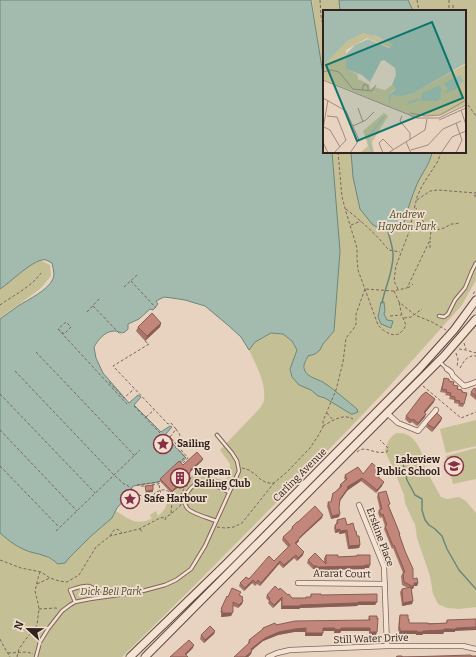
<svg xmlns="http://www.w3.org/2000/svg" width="476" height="657" viewBox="0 0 476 657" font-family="Bitter,serif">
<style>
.green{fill:#c5bf96}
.water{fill:#a3bbae;stroke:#6b877a}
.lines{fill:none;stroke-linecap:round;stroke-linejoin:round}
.stream{stroke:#6b877a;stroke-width:1.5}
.lane-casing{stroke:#7f655a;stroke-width:4.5}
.street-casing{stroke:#7f655a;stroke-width:6}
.secondary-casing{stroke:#61473e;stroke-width:9}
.path{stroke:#7f655a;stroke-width:1;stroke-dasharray:3 2;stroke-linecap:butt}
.lane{stroke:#f4e2d3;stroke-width:2.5}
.street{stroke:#f4e2d3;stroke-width:4.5}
.secondary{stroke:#f4e2d3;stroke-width:7}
.wall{fill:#a77469}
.shaded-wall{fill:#885e55}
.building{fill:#c2877a;stroke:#885e55}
.labels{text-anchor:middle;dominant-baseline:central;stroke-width:3.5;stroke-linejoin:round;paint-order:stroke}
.park-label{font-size:10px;font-style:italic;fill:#4a4b26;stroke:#f0dfcf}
.poi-label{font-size:10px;font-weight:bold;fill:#31221d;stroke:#f0dfcf;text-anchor:start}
.street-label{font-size:10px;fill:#31221d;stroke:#f0dfcf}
.inset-river{fill:none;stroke:#a3bbae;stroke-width:2}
.inset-road{fill:none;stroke:#9f8c7f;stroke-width:1}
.view{fill:#0f766e;fill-opacity:0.15;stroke:#0f766e;stroke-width:2}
.inset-edge{fill:none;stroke:#31221d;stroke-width:2}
</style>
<rect width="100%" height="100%" fill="#e8d3c1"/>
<!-- green -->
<path class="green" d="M312,0H476V280L462,305L384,392L345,433L191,589L122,657H0V532L51,559L58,564L65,563C72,553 82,544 91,536C100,528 110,522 116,511C131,521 138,526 156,517L152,519L150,515L156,511L158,516C168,508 165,503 172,494C177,486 190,477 197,471L216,478L223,480L226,479L229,475L230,464L220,450L260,408C262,405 264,402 264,399C266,382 256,365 249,350L255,342L271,333L283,334L292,341L297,350L290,369L291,373L321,381C305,375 300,372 308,356L315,354L320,350L323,344L334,331L340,251L332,152H465V11H324V80L320,56Z
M38,259L50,265L51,276L40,289L0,318V284Z
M476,420V446L446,453L440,429Z
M397,433C413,432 420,446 424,460C425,464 424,466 426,470L441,497L447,499L459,497L466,501L476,513V607L459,609L447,608L438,604L433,594L430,576L417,538L415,524L413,521L405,503L404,495L398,480L385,451C387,443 389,437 397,433Z
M476,448V479L453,484L446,456Z"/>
<!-- water -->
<path class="water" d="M0,0H311L324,80V152H332L340,251L334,331L323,344L320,350L315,354L308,356C306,361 302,365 305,371C308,377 317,379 323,382C335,390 346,400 357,409L358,412L353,414H351L325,398L318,396L311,390L299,385L292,377L290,369L297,350L292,341L283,334L271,333L255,342L249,350L241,337L229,326L205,306L185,300L172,298L164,297L156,301L158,304L153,310L150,309L139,319L128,324V329C122,336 121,331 114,331C105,331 98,340 94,347L96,358L103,373L129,403L138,395L141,397L134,405L161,432L170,426L172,427L165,435L186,458L159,482L133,486L127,497L117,508L112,518L91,536L69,558L65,563L58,564C54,561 50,557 45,556C38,553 30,553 23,549C14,545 7,539 0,533V319C6,315 12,310 18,306C29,299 47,291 53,279C55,274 53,268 52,263C50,262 48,261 46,260C35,257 10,283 0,289Z
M339,0H408L413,11H340Z
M351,152H432C430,164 422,173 417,184C411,198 407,212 403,227L380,229L372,224L360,209L353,177Z
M381,302H384L385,310L384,314L387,320L393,321L391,328L381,324L378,317Z"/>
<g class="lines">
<!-- stream -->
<path class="stream" d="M382,303C385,287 394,270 393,253C392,244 389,236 387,228
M403,463L407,480L415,495L422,499V510L425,520L429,525L435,529L442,536L447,549L459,570L476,589"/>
<!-- lane casing -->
<g class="lane-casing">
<path id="lane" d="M439,316L444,317L448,314L455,300L465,288L472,271L476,263
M439,361L447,369
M216,521C209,518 193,514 188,509C179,499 192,482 203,482C211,482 221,489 229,492
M75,602L70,590C85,585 91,582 102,597
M36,657L40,642L48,629L62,611L70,605L75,602L90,599L139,592L165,585L176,580L191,569L205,546L239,471L237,461L232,453L217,435"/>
</g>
<!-- street casing -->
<g class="street-casing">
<path id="street" d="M447,369L451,372L453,376L464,386L468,385L476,382
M387,413L398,423L418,431L436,410
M359,505L384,567L387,646
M298,583L385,584
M268,657L277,653L290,650L387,646H463L476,649"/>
</g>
<!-- secondary casing -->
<g class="secondary-casing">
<path id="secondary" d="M130,657L225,565L419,369L454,330L476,300
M145,657L387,413L444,356L476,319"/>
</g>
<!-- path -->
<path class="path" d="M320,0L321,16L324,30
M417,0L419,11
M449,0V11
M453,5V11
M465,64L467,67L465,73
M465,101L476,116
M338,152L342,197L346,212L357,248V258L358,270L378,325C383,331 395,340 402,331C404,329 405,327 406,325L403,318L402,316L399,302
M475,194V198
M417,200L430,191L438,190L475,193L476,192
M346,209C361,221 375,233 387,248L389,250L400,252
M351,225L361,221
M432,231L444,228L451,224H455L459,223
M409,232C413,226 417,224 424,224
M430,248V241
M131,281L156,308
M124,287L137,275
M408,288L413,284
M366,289L393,291L407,288L430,240L431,231L419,216L416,208
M398,289L394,281L396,266L409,232L417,197L422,186L438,161L441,152
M394,291L399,302L415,315L432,322L446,330
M473,294L476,290
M0,305C14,295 31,287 41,273
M93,306L121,335
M87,312L99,299
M390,316L401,315
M404,318L411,317L422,309
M58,329L64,334L71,327L66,322L58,329L127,404
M145,341L149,344L113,366L168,424L171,423L176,429L170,437L188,458L182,464
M464,343L466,349
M459,349L466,350L476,353
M36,352L135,456
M456,353L458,359L457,367
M460,368C464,361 467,355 476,356
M15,371L114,475L124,484L127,485L139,495L146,497L155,495L163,496L172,502
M109,382L124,398L134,389
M423,386L461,418L476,412
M0,394L95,493
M134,406L160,433
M327,413L333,420
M146,417L154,410
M323,426C332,421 343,413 353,419
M176,429L180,435L178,441L176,443
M0,430L77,511
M165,436L185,457L180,462
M357,452C364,446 369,451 377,452C380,453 384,452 387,452L388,448L380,440
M0,466L59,527
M242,468L249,470L256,475L260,479L267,483H274L287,472L310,448L318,436L323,427V421L336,390L343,362L346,338L354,328L356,324V314L365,289
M193,480L197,477L199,479
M137,485L158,482L161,479
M152,485L158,484L162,482
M159,485L161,495
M141,486H145
M153,495C158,490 164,488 169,492L165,496
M172,502L178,498
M181,505L179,498L185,487L188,485
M171,513L172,503
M165,520L166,517L171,514L181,505
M217,527L225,528L234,527L242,523L274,483
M140,529L142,532
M56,531L140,450
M110,536L113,531L116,529L119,530L122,533
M0,560L21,568L41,572L50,578L59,581L67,582L79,575L96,547L110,536L139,529L160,518L166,517
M37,584L50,578
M39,609L56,608L58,609
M0,639L3,645L10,657
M8,653L27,652L33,654
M17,657L19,649L25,640L33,631L37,625L39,609L38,603L35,591L38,578L40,572"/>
<!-- lane -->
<use href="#lane" class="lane"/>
<!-- street -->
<use href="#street" class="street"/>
<!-- secondary -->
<use href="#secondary" class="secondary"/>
</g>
<!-- wall -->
<path class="wall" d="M161,323L160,327L145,341L136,331L138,327Z
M444,378L462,392L464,404L463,407L458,406L459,404L454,403V400L449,399L450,396L445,395L446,393L440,392Z
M476,389V400L470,395L471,392Z
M434,402L425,413V417L417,426L412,422L411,423H409L405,419L406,416Z
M441,421L432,432L426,427L427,424Z
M202,461L191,471L190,474V481L180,489L179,488H177L171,493L160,481V479L183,465Z
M363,474L381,475L379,478L382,486L376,493L361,481L348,490L347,491L340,501L339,508V517L331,519L327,506L328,502H331L333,493H334L339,488L340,485L345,480L344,478L345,475Z
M378,493L389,506L400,534V536L413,579L418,583L417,586H414L413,589H411L413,601L412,604L402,606L400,592L402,589L408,588L402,585L401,576L403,573L393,548L392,549L384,529L385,526L382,517L380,518L378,513L379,510H380L377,497Z
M322,518L299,539V541L296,544L303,555L297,561L294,558L283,568L279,564L260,586L257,584L255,586L252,583L244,591L239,586L240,583L249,579L274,561L288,547L282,540L283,537L291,530L292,527L298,522Z
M337,520L347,525L355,531L360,545L359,548L348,549L345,533L339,534V532L335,533L334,528L335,525L336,524V523Z
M326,555L338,557L356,556L357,555L369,568H365L364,569L316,570V569H313L307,563L308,560L324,563V558Z
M279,590L292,598H305L306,597H310L311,594L377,602L375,605H358L357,606L300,608L299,609H281V600L273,608L268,603L269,601L266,598L267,595Z
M240,596L242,598L243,601L242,604L238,608L233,606V612L231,616L221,617V612H220L228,597Z
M400,615L408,619L409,623H446L447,620L455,631V632H444L443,634H423L422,635H416V634H399V631H398L399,618Z
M369,616L376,635H369V631H341L340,633H334V631H323L322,636H305V632H294L278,635L263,641L252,650L251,654L248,657H234L248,644V643L249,640L262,630L263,628L276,625L368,620Z
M215,631L214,634L204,643L200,639L201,635Z"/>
<!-- shaded-wall -->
<path class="shaded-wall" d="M161,323L160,327L145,341L147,336Z
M435,399L434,402L423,415L424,412Z
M426,414L425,417L417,426L418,423Z
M442,418L441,421L432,432L434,428Z
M203,459L202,461L189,473L190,470Z
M191,478L190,481L180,489L181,487Z
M362,478L361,481L348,490L347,491L339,502L340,499L347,487Z
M384,482L382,486L376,493L377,490Z
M180,485L179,488H177L171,493L172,491L177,486Z
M153,490V492L145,493L146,491Z
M340,514L339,517L331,519L332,516Z
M323,515L322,518L299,539V541L294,546L295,543L299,538Z
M340,529L339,532L335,533L336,530Z
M347,530L345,533L339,534L340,531Z
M360,545L359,548L348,549L349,546Z
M304,552L303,555L297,561L298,558Z
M296,555L294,558L283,568L284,565Z
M280,561L279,564L260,586L261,583Z
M370,565L369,568H365L364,569L316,570L317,567Z
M314,566H317L316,569H313Z
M253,580L252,583L244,591L245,588Z
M414,583H418L417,586H414L413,589H411L412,586Z
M282,597L281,600L273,608L274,605Z
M243,601L242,604L238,608L239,605Z
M413,601L412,604L402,606L403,603Z
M358,602H377L375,605H358L357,606L300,608L299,609H281L282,606Z
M233,612L231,616L221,617L222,613Z
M476,627V630L455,631V632H444L443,634H423L422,635H416L417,632L423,631L456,628Z
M306,628L305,632H294L278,635L263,641L250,652L251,649L265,638L279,632L295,629Z
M323,628H335L334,631H322Z
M341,628H370L369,631H341L340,633H334L335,630Z
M215,631L214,634L204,643L205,640Z
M400,631H417L416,634H399Z
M370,632H377L376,635H369Z
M306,633H323L322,636H305Z
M194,645L193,648L184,657L185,654Z
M252,651L251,654L248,657H245Z"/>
<!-- building -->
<path class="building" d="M152,313L161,323L147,336L138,327Z
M444,378L449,379V381L454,382L453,385L458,386L457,389L462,390V392L467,393L464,404L459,403L460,401L455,400V397L450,396L451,393L446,392L447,390L442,389Z
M474,388L476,389V396L471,392Z
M426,392L435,399L424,412L426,414L418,423L413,419L412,420H411L406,416L422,395Z
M437,413L442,418L434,428L427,424Z
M197,452L203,459L190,470L191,471L189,473L190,475L189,477L191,478L181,487L180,485L177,486L172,491L160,479L179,461L183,465Z
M372,463L382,472L378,477L384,482L377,490L362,478L347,487L348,488L340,499L339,508L340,514L332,516L328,502H331L333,493H334L342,486L340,485L347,479L345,475L358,467L363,474Z
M153,485V490L146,491L145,486Z
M386,491L390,504L388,505L400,534H399L405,551L413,569V579L417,578L418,583H414V586H412L404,582L403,573L405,572L394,545L393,546L385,526L387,525L383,514L381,515L379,510L382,509L378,493Z
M315,506L323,515L299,538H300L295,543L304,552L298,558L296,555L284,565L280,561L261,583L258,580L256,583L253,580L245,588L240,583L246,577L249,579L269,556L274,561L290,545L283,537L293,528L292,527L297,522H298Z
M345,518L347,525L353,523L355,531H356L357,536H359L360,545L349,546L347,530L340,531V529L336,530L335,525L338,523L337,520Z
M315,553L326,564V555H338V557L357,556V555H370V565H365V566L317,567V566H314L308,560Z
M275,586L279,590L280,588L288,595L289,594L292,598H306V597H311V594H321V595L377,594V602H358V603H354L300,605V606H282V597L274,605L269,600L270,599L267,595Z
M411,587L413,601L403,603L402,589Z
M232,588L241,592L239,595L243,597L242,598L243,601L239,605L233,602V612L232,613H222V609H221L227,596L228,597Z
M400,615H408V619H409V623H428V624L447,623V620L476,619V627L456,628V629H444V630L423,631V632H417V631H400V628H399Z
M369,616H377V619L378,618L377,632H370V628H341V629L335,630V628H323V633H306V628L295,629L279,632L265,638L251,649L252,651L245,657H234L249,643L250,642L249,640L263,629V628L275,623L276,625L295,621L370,620Z
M210,626L215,631L205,640L201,635Z
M189,640L194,645L185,654L188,657H170Z
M471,655V656H476V657H396H397V656H402V657H406Z"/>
<!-- icons -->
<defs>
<g id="sight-ring" transform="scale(1)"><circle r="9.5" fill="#f0dfcf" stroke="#883146" stroke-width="1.5"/><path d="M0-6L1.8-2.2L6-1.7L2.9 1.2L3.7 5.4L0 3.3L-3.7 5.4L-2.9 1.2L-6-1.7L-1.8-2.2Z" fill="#883146"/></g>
<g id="school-ring" transform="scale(1)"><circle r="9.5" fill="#f0dfcf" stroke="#883146" stroke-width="1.5"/><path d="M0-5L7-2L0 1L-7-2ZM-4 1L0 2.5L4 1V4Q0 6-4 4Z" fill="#883146"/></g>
<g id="building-ring" transform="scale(1)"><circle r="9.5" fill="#f0dfcf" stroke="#883146" stroke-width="1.5"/><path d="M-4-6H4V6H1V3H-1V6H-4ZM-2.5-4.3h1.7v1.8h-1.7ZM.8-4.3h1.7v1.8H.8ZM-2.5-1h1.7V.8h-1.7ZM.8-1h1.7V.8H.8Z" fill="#883146"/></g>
</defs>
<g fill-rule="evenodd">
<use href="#sight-ring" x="163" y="444"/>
<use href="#school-ring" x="454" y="466"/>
<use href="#building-ring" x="180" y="478"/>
<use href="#sight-ring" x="130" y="499"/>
</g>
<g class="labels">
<!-- park labels -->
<g class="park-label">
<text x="407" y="215">Andrew<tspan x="407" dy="12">Haydon Park</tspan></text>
<text x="111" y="592">Dick Bell Park</text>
</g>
<!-- poi labels -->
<g class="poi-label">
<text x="177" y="444">Sailing</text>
<text x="440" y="460" text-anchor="end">Lakeview<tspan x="440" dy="12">Public School</tspan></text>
<text x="194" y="472">Nepean<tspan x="194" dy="12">Sailing Club</tspan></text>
<text x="144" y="499">Safe Harbour</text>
</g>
<!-- street labels -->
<g class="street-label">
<text transform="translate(300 475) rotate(-45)">Carling Avenue</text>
<text transform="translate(380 537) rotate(70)">Erskine Place</text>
<text transform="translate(342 574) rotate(1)">Ararat Court</text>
<text transform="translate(371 639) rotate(-2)">Still Water Drive</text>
</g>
</g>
<!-- overview -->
<g transform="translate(323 10)">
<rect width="143" height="143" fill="#e8d3c1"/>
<path d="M44,22L70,35L68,38L44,28L23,40V59L34,64L35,69L46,74L47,79L51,77L62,80L69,75L73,79L68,82V88L70,84L77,87L91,83L143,54V94L119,105L90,106L0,69V55L18,35L32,25ZM61,103L65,106L49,132L51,143H37L45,136L40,121Z" fill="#c5bf96"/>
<path d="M0,0H143V53L91,83L77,87L69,85L66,96V85L73,79L69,75L73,65L72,58L61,50L58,51L47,72L39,65L23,59V44L32,35L45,29L66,38L70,35L53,26L40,23L24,31L0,56ZM137,65L143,74L139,72L132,80L121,83L120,80L123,82L125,78L120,74ZM119,74L116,76L119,79L117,88L114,91H98L99,83Z" fill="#a3bbae"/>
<path class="inset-river" d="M85,93L97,89M49,143L45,127L61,107"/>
<path class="inset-road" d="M0,62L8,60L16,62L30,79L49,81L53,75M0,70L94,108H116L143,95M39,80L41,74L45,76V81M0,88L23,101L36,130L27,143M35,98L40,112M138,100L143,115M87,103L102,106L117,105L143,90M4,106L14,107L23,130L11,143M79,106L77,111L87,123V130M116,110L143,98M133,113L139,130L133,143M30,116L43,110L51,102M1,117L7,120L17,137M0,119L5,90M0,132L5,143M83,132L88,143M88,140L105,135L120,119L138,111M60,143L56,133L60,129L70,139M65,143L102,120L104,109M118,143L129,127L143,121"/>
<path class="view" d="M109,12L140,88L34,131L3,55Z"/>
<rect width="143" height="143" class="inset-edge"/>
</g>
<!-- north arrow -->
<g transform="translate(28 629) rotate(292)" stroke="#f0dfcf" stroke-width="3" paint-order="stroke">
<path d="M0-3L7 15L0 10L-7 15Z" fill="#31221d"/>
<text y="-6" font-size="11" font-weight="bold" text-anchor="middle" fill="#31221d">N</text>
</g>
</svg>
